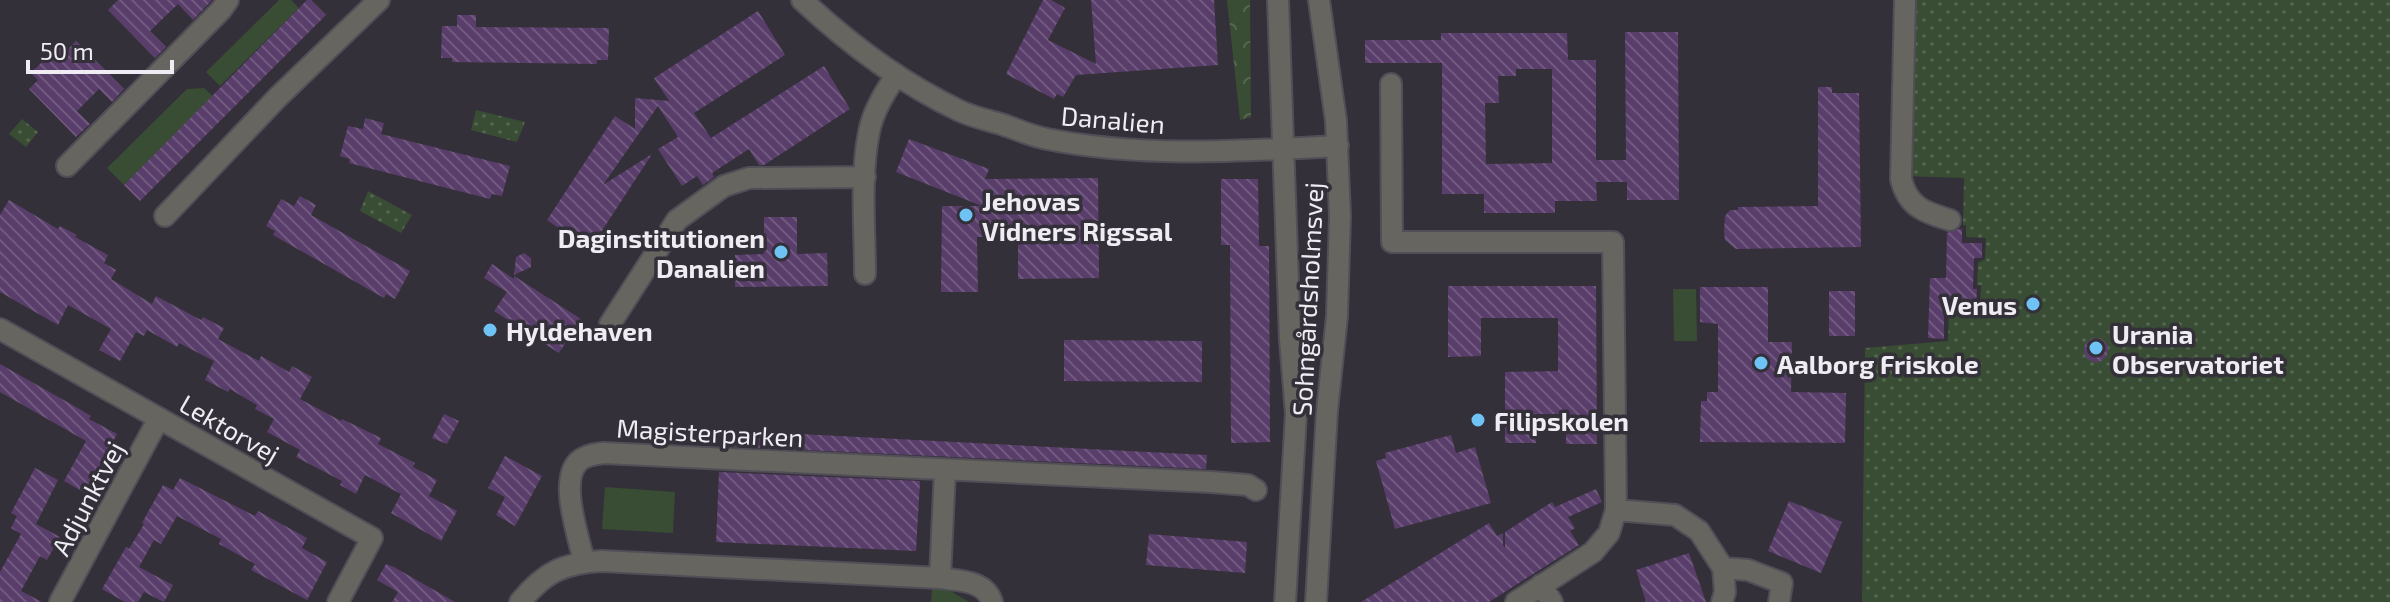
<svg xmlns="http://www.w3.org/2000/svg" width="2390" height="602" viewBox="0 0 2390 602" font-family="'Exo 2',sans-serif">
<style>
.green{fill:#384d33}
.forest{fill:url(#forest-crowns)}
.park{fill:url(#park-dots)}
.building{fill:url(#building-back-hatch);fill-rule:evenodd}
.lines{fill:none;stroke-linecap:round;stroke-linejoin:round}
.minor-casing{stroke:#524e57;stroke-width:24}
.minor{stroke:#676560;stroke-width:20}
.poi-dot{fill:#6fc2f4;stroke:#343039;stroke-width:3}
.labels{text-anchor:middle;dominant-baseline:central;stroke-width:7;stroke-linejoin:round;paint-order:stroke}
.street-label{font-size:26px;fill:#efecf3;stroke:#343039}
.poi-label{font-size:26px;font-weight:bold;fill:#efecf3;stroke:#343039;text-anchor:start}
</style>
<defs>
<pattern id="forest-crowns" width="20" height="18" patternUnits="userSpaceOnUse" patternTransform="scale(2)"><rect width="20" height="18" fill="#384d33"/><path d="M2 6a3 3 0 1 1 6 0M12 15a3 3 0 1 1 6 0" fill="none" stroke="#556751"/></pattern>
<pattern id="park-dots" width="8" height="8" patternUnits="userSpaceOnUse" patternTransform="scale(2)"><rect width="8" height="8" fill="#384d33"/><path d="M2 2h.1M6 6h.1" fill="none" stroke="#556751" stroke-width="1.8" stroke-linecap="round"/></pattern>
<pattern id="building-back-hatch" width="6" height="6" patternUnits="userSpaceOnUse" patternTransform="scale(2)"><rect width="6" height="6" fill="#593d6a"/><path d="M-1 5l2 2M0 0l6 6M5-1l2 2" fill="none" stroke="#715980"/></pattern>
</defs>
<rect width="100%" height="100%" fill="#343039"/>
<!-- green -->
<path class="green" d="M279,0H291L299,8L220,86L206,72Z
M204,88L213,96L124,185L107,168L187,89Z
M1673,289H1696L1697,341H1674Z
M605,487L675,492L673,533L602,529Z
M932,588L947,589L969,602H931Z"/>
<!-- forest -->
<path class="forest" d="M1227,0H1250L1251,117L1240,120Z"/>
<!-- park -->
<path class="park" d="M1906,0H2390V602H1862L1865,348L1948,341L1949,311L1957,308H1980L1981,285H1977L1978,263L1985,259L1986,238L1966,237V225H1963L1964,178L1902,176Z
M476,110L525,122L517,142L471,130Z
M22,119L38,132L26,147L9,134Z
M368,191L412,215L401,233L360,211Z"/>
<!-- building -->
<path class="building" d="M118,0H212L193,20L178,4L150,31L166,47L155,58L108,10Z
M307,0H311L326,15L140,201L124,185Z
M1043,0H1051L1065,8L1048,40L1096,64L1091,0H1214L1218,65L1076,75L1063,97L1057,94L1054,99L1006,74Z
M758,11L785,55L694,113L711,138L824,66L850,109L764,165H759L749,149L712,173L714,177L703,185L697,176L682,186L658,149L678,137L658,106L603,185L652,154L592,246L561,227L560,229L547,220L615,116L635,129V98L669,101L654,78Z
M457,15H476V27L609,28L608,60H597V64L452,62V58H441L442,26H457Z
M1625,32H1678L1679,200H1627V182H1596L1597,201H1555V213H1484V194H1442V63H1365V40H1441V33H1567L1568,60H1596V160H1626ZM1516,69H1552V163L1486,164L1485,103H1499L1498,76H1516Z
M76,41L124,89L112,102L99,89L77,111L90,124L76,137L29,89L38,80L31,73L61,43L67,50Z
M1818,87H1832V93H1859L1861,247L1736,249L1725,240L1724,231L1725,216L1730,210H1738V207L1818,206Z
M365,118L384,123L381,134L510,166L502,196L492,194L490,199L349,163L350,159L340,156L348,126L363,129Z
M909,139L989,169L985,179L1098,178L1099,278L1018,279V237H977L978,292H941L942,206H982L896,172Z
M1221,179H1258L1259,246H1269L1270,442L1231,443L1230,245H1221Z
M300,196L316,205L311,215L410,271L395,299L386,294L384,298L273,235L275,231L266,226L281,199L294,206Z
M9,200L58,229L60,226L77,235L75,237L108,255L104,263L116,270L111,279L152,304L156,296L201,320L203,317L224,328L218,339L259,361L261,356L289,372L292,366L312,377L300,399L341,421L342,419L381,438L378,444L415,463L413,467L437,480L429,496L457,511L441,541L391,513L401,494L365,475L356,494L340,485L342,481L296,457L300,450L267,432L274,419L255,409L257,405L230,389L228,392L205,380L214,361L179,343L177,347L147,330L144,336L136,332L120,361L99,350L111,329L68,305L58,325L0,292V215Z
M764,217H797V254L827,253L828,286L735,287V255L764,254Z
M1959,229H1962V243H1982V258H1974L1973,289H1977L1976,304H1953V309H1944V339L1928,338L1930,278H1946L1947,233Z
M524,253L531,258V267L514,275L516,257Z
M492,264L514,279V276L581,319L559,353L494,311L507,292L484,278Z
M1448,286H1596L1597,444H1566V414H1536V443H1505V372L1558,371V318H1481V356L1448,357Z
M1700,287H1768V342H1792L1791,392L1846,393L1845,443L1700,442L1701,401H1707V392H1718V324L1700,322Z
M1829,291H1855V336H1829Z
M2084 350a12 12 0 1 1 24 0a12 12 0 1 1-24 0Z
M1064,340L1202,341V382L1064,381Z
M0,364L76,407L91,416L89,419L117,434L85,493L64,481L86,441L0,392Z
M444,414L459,421L447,444L432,438Z
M721,430L1207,455L1206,469L720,446Z
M1451,435L1456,453L1475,447L1491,503L1395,529L1376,461L1386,458L1385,453Z
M505,456L542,476L515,526L496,515L505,497L488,488Z
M35,468L58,480L36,524L60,537L47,560L40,556L21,591L42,602H0V572L21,534L11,528L17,516L11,513Z
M719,472L920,481L916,551L716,542Z
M180,478L255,516L258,511L307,538L302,548L327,562L307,600L251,570L255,564L219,544L221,539L177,516L161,544L154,540L139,567L173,585L164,602L144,592L138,602H125L102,589L126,547L129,549L144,524L142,523L163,485L173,490Z
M1596,489L1602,502L1568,517L1575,528L1570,531L1579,545L1489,602H1361L1489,523L1497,536L1503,533V545L1505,548V532L1552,502L1555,507Z
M1789,501L1842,522L1821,573L1768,551Z
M1149,534L1247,542L1245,573L1146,565Z
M1689,553L1706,602H1646L1636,570Z
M386,564L394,567L455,602H392L398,592L377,580Z"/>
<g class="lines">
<!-- minor casing -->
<g class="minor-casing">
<path id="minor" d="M802,0C849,44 901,83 960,111C973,117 987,120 1001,124C1016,129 1031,136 1047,139C1143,158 1242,151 1338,146
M1278,0L1290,339L1296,414L1285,602
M1905,0L1901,179C1908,207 1924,212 1950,220
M1391,84L1392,242H1613L1616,510L1609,533L1593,552L1516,602
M67,166L221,10L228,0
M165,216L278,97L379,0
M865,274C865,228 860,177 869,132C873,111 884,93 896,76
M610,324L677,220L724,186L749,178L865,177
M0,329L372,538L338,602
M1616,510L1675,515L1699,531L1723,568L1725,592L1722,602
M584,562C579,537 558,480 579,461C586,455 595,454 604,453L1211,482L1248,485L1256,490
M1723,568L1748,570L1782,583L1779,602
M940,578L945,470
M1541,585L1552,602
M60,602L159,418
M520,602C545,572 563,563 602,561L940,578C960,581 985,580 992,602
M1316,602L1327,411L1337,316L1340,216L1336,121L1319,0"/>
</g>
<!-- minor -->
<use href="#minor" class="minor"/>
</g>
<!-- markers -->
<g class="poi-dot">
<circle cx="966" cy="215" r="8"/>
<circle cx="781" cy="252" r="8"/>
<circle cx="2033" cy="304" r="8"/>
<circle cx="490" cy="330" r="8"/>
<circle cx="2096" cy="348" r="8"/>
<circle cx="1761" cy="363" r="8"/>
<circle cx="1478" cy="420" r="8"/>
</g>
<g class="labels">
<!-- street labels -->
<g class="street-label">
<text transform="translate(1113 119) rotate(5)">Danalien</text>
<text transform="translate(1307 299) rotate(-87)">Sohngårdsholmsvej</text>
<text transform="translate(230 428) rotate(30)">Lektorvej</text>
<text transform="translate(710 432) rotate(3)">Magisterparken</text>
<text transform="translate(87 498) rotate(-62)">Adjunktvej</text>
</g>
<!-- poi labels -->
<g class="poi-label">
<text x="982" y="200">Jehovas<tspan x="982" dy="30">Vidners Rigssal</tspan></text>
<text x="765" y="237" text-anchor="end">Daginstitutionen<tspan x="765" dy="30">Danalien</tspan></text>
<text x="2017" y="304" text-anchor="end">Venus</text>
<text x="506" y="330">Hyldehaven</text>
<text x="2112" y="333">Urania<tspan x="2112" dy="30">Observatoriet</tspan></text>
<text x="1777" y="363">Aalborg Friskole</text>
<text x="1494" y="420">Filipskolen</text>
</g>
</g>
<!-- scale -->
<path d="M28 60v12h144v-12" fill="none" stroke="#efecf3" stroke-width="4"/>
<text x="40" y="60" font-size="24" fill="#efecf3" stroke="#343039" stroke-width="6" paint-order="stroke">50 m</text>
</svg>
